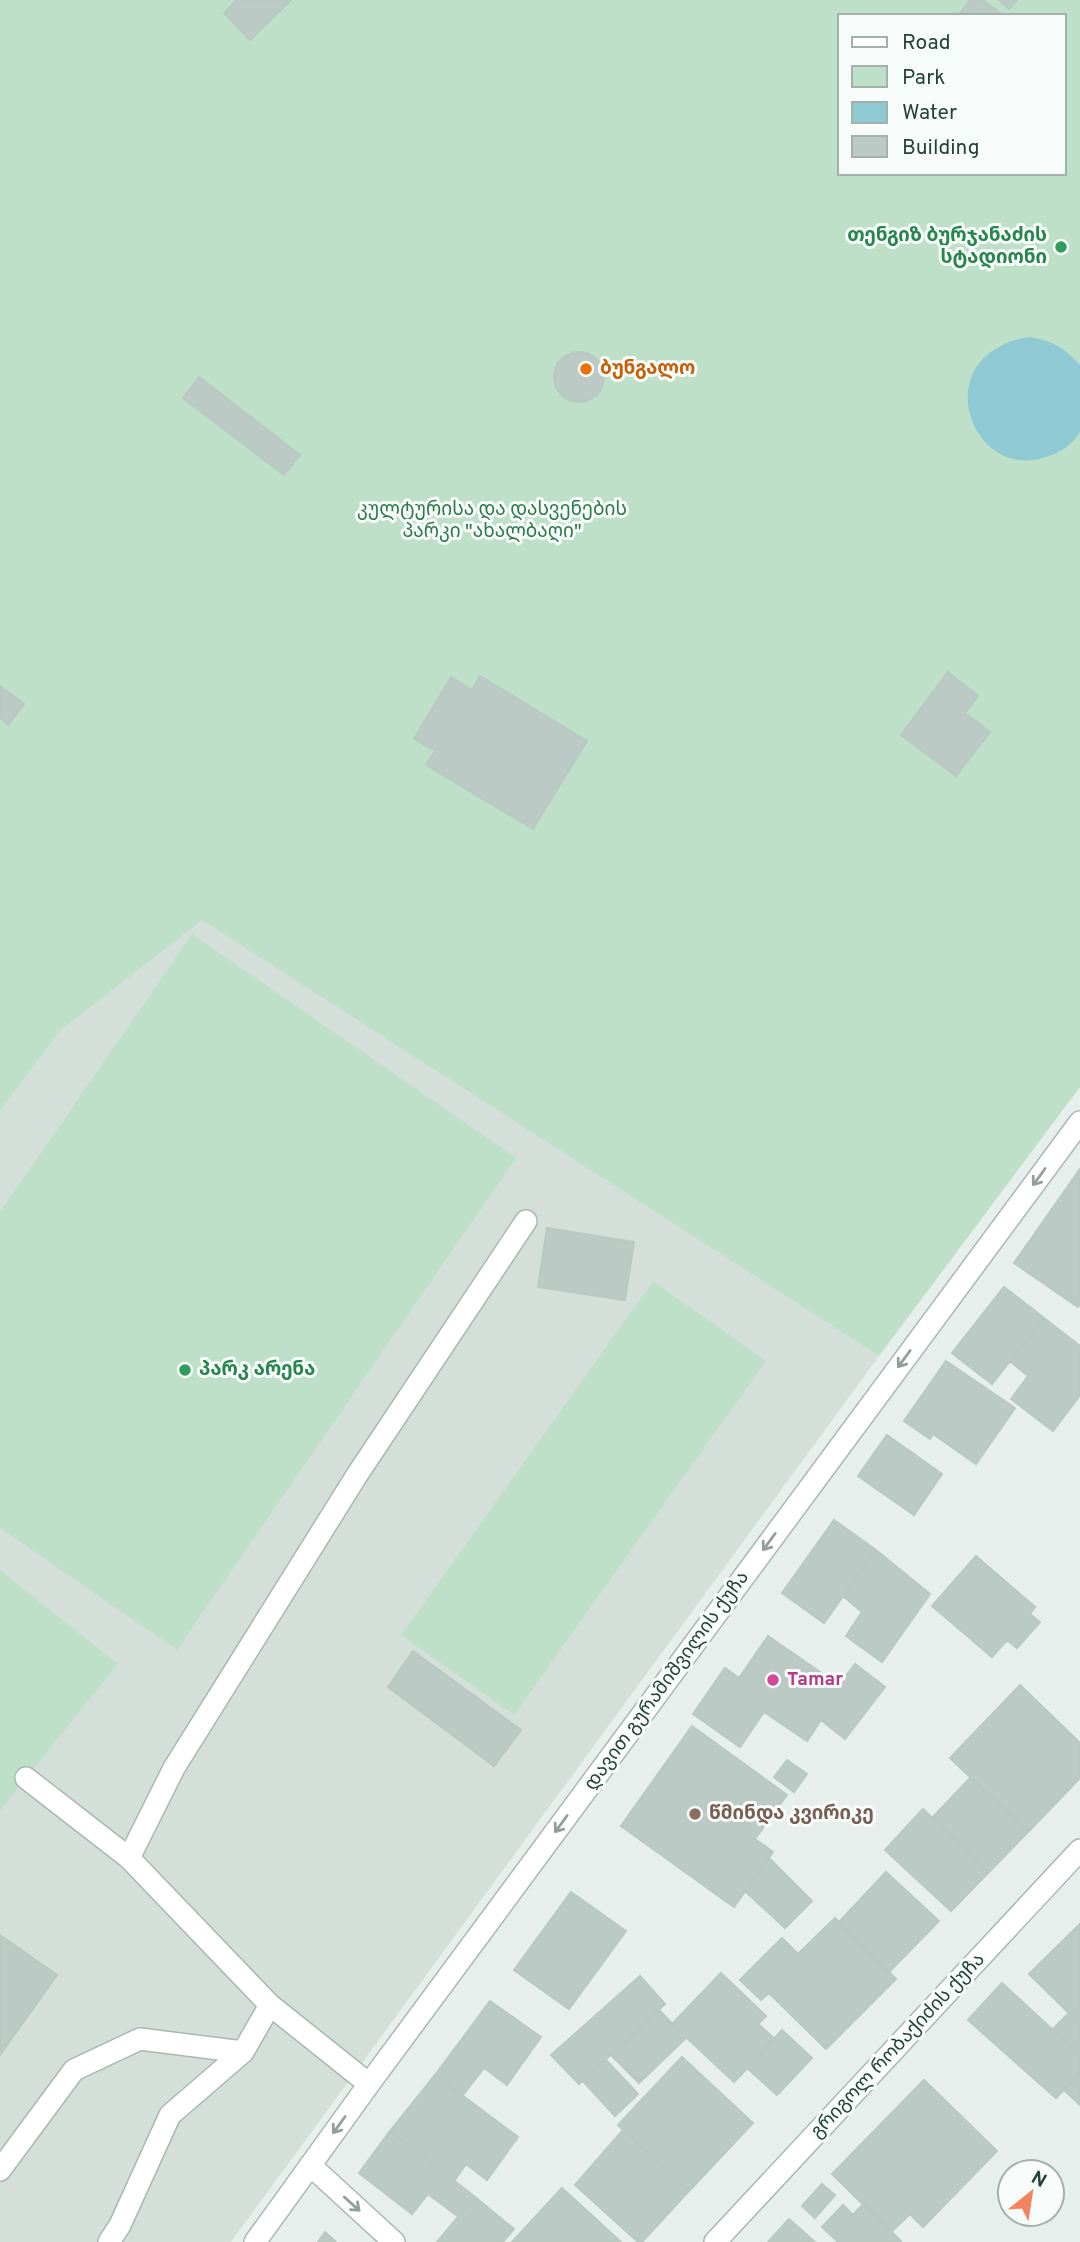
<svg xmlns="http://www.w3.org/2000/svg" width="1080" height="2242" viewBox="0 0 1080 2242" font-family="Overpass,'Noto Sans Georgian',sans-serif">
<style>
.built{fill:#d4dfda}
.green{fill:#bfe0c8;fill-rule:evenodd}
.water{fill:#8ec9d4}
.building{fill:#bbcac4;stroke:#b8c9c2;stroke-width:2}
.lines{fill:none;stroke-linecap:round;stroke-linejoin:round}
.minor-casing{stroke:#a8b8b2;stroke-width:24}
.minor{stroke:#fff;stroke-width:21}
.oneway{stroke:#92a09c}
.leisure-dot{fill:#2e9e5b;stroke:#f7fbf9;stroke-width:2.5}
.food-dot{fill:#e8710a;stroke:#f7fbf9;stroke-width:2.5}
.hotel-dot{fill:#d1479c;stroke:#f7fbf9;stroke-width:2.5}
.education-dot{fill:#8d6e63;stroke:#f7fbf9;stroke-width:2.5}
.labels{text-anchor:middle;dominant-baseline:central;stroke-width:6;stroke-linejoin:round;paint-order:stroke}
.leisure-label{font-size:19px;font-weight:bold;fill:#27864d;stroke:#f7fbf9;text-anchor:end}
.food-label{font-size:19px;font-weight:bold;fill:#c56008;stroke:#f7fbf9;text-anchor:start}
.park-label{font-size:19px;fill:#2d7a4b;stroke:#f7fbf9}
.hotel-label{font-size:19px;font-weight:bold;fill:#b23c85;stroke:#f7fbf9;text-anchor:start}
.street-label{font-size:19px;fill:#24423a;stroke:#f7fbf9}
.education-label{font-size:19px;font-weight:bold;fill:#785e54;stroke:#f7fbf9;text-anchor:start}
</style>
<rect width="100%" height="100%" fill="#e6efeb"/>
<!-- built -->
<path class="built" d="M202,919L879,1356L231,2242H0V1111L60,1031Z"/>
<!-- green -->
<path class="green" d="M0,0H1080V1087L879,1356L202,920L60,1031L0,1111ZM840,16H1064V173H840Z
M192,934L516,1158L177,1650L0,1528V1212Z
M653,1281L766,1361L514,1715L401,1635Z
M0,1570L118,1664L0,1811Z"/>
<!-- water -->
<path class="water" d="M1028,337C1051,340 1064,347 1080,365V432C1072,445 1060,453 1046,457C971,483 924,356 1028,337Z"/>
<!-- building -->
<path class="building" d="M237,0H291L250,40L224,13Z
M970,0H983L1004,16H958Z
M999,0H1017L1009,9Z
M554 377a25 25 0 1 1 50 0a25 25 0 1 1-50 0Z
M199,377L300,455L284,475L183,398Z
M948,672L978,696L965,713L990,732L956,776L901,735Z
M480,676L587,741L533,829L426,765L435,751L414,739L451,677L472,690Z
M1,687L24,704L8,725L0,718Z
M1080,1169V1304L1078,1307L1014,1263Z
M547,1228L634,1242L625,1300L538,1287Z
M1004,1287L1044,1318L992,1384L952,1353Z
M1044,1318L1080,1346V1395L1053,1431L1011,1399L1028,1376L1010,1361Z
M946,1361L1015,1408L976,1464L933,1434L930,1439L904,1421Z
M887,1435L942,1474L914,1515L858,1476Z
M834,1520L876,1550L824,1623L782,1593Z
M876,1550L930,1594L882,1662L846,1636L862,1612L843,1596Z
M976,1556L1035,1607L1030,1614L1040,1622L1017,1648L1007,1640L992,1657L932,1606Z
M768,1636L839,1685L855,1664L885,1687L845,1739L821,1720L807,1741L764,1712L740,1747L693,1714L725,1668L739,1678Z
M413,1651L521,1730L494,1766L388,1687Z
M1020,1685L1080,1743V1778L1028,1832L950,1758Z
M692,1726L787,1795L755,1839L773,1852L734,1907L621,1826Z
M787,1760L807,1774L794,1792L774,1777Z
M971,1777L1028,1832L989,1872L932,1818Z
M923,1809L989,1872L951,1911L885,1850Z
M769,1858L812,1901L785,1928L745,1891Z
M886,1872L939,1921L889,1972L839,1922Z
M571,1892L626,1931L569,2009L514,1970Z
M835,1918L896,1979L826,2049L769,1993L761,2000L740,1980L782,1938L798,1954Z
M1080,1924V2016L1076,2020L1029,1974Z
M0,1935L57,1975L0,2055Z
M721,1973L766,2016L758,2024L775,2039L734,2082L672,2024Z
M640,1976L665,2004L579,2084L551,2055Z
M1002,1983L1080,2055V2073L1056,2098L968,2020Z
M490,2001L541,2037L507,2085L456,2047Z
M659,2010L686,2038L639,2083L611,2055Z
M1069,2013L1076,2020L1080,2016V2055L1053,2029Z
M782,2030L812,2058L777,2095L747,2068Z
M456,2047L484,2068L462,2096L435,2075Z
M682,2057L753,2123L689,2191L618,2125Z
M606,2060L638,2094L615,2116L582,2080Z
M1080,2073V2105L1064,2090Z
M435,2075L518,2137L487,2180L466,2164L455,2180L390,2131Z
M924,2080L997,2151L923,2227L910,2214L891,2232L832,2174Z
M623,2130L689,2191L642,2242H638L575,2185Z
M390,2131L475,2197L459,2217L428,2194L412,2214L359,2173Z
M822,2184L835,2195L815,2218L802,2206Z
M562,2188L621,2242H512Z
M475,2197L514,2229L503,2242H437Z
M863,2204L901,2241L900,2242H838L822,2227L843,2205L853,2215Z
M789,2219L815,2242H768Z
M325,2232L336,2242H318Z"/>
<g class="lines">
<!-- minor casing -->
<g class="minor-casing">
<path id="minor" d="M26,1778L129,1858L270,2005L369,2084
M129,1858L174,1768L357,1475L526,1221
M310,2165L394,2242
M0,2170L74,2070L140,2039L243,2052L270,2005
M109,2242L120,2225L170,2115L243,2052
M255,2242L369,2084L1080,1122
M715,2242L1080,1850"/>
</g>
<!-- minor -->
<use href="#minor" class="minor"/>
</g>
<!-- one-way arrows -->
<defs><path id="oneway-shaft" d="M-6 0H5M1.5-3L5.5 0L1.5 3" fill="none" stroke-width="1.6" stroke-linecap="round" stroke-linejoin="round" transform="scale(1.75)"/></defs>
<g class="oneway">
<use href="#oneway-shaft" transform="translate(1039 1177) rotate(126)"/>
<use href="#oneway-shaft" transform="translate(904 1359) rotate(126)"/>
<use href="#oneway-shaft" transform="translate(769 1542) rotate(126)"/>
<use href="#oneway-shaft" transform="translate(561 1824) rotate(126)"/>
<use href="#oneway-shaft" transform="translate(339 2125) rotate(126)"/>
<use href="#oneway-shaft" transform="translate(352 2204) rotate(42)"/>
</g>
<!-- markers -->
<g class="leisure-dot">
<circle cx="1061" cy="247" r="7"/>
<circle cx="185" cy="1370" r="7"/>
</g>
<circle class="food-dot" cx="586" cy="369" r="7"/>
<circle class="hotel-dot" cx="773" cy="1680" r="7"/>
<circle class="education-dot" cx="695" cy="1814" r="7"/>
<g class="labels">
<!-- leisure labels -->
<g class="leisure-label">
<text x="1047" y="236">თენგიზ ბურჯანაძის<tspan x="1047" dy="22">სტადიონი</tspan></text>
<text x="199" y="1370" text-anchor="start">პარკ არენა</text>
</g>
<!-- food labels -->
<g class="food-label">
<text x="600" y="369">ბუნგალო</text>
</g>
<!-- park labels -->
<g class="park-label">
<text x="492" y="510">კულტურისა და დასვენების<tspan x="492" dy="22">პარკი "ახალბაღი"</tspan></text>
</g>
<!-- hotel labels -->
<g class="hotel-label">
<text x="787" y="1680">Tamar</text>
</g>
<!-- street labels -->
<g class="street-label">
<text transform="translate(667 1681) rotate(-54)">დავით გურამიშვილის ქუჩა</text>
<text transform="translate(898 2046) rotate(-47)">გრიგოლ რობაქიძის ქუჩა</text>
</g>
<!-- education labels -->
<g class="education-label">
<text x="709" y="1814">წმინდა კვირიკე</text>
</g>
</g>
<!-- legend -->
<rect x="838" y="14" width="228" height="161" fill="#f7fbf9" stroke="#a3b1ad" stroke-width="2"/>
<rect x="852" y="37" width="35" height="10" fill="#ffffff" stroke="#a3b1ad" stroke-width="2"/>
<text x="902" y="49" font-size="21" fill="#24423a">Road</text>
<rect x="852" y="66" width="35" height="21" fill="#bfe0c8" stroke="#a3b1ad" stroke-width="2"/>
<text x="902" y="84" font-size="21" fill="#24423a">Park</text>
<rect x="852" y="102" width="35" height="21" fill="#8ec9d4" stroke="#a3b1ad" stroke-width="2"/>
<text x="902" y="119" font-size="21" fill="#24423a">Water</text>
<rect x="852" y="136" width="35" height="21" fill="#bbcac4" stroke="#a3b1ad" stroke-width="2"/>
<text x="902" y="154" font-size="21" fill="#24423a">Building</text>
<!-- north arrow -->
<g transform="translate(1031 2193) rotate(30)"><circle r="33" fill="#f7fbf9" stroke="#a3b1ad" stroke-width="2"/>
<path d="M0-5L12 26L0 18L-12 26Z" fill="#f4845f"/>
<text y="-10" font-size="19" font-weight="bold" text-anchor="middle" fill="#24423a">N</text>
</g>
</svg>
